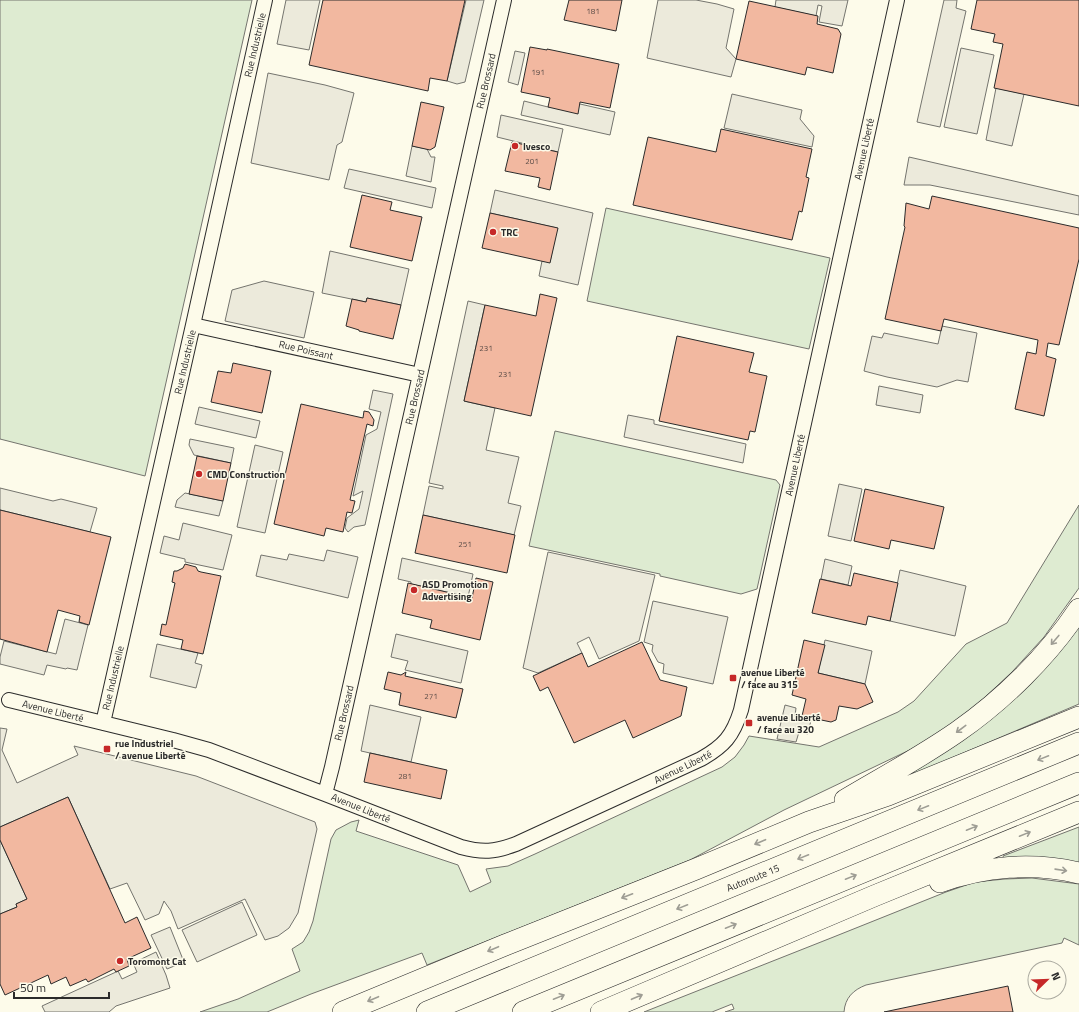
<svg xmlns="http://www.w3.org/2000/svg" width="1079" height="1012" viewBox="0 0 1079 1012" font-family="'Titillium Web',sans-serif">
<style>
.green{fill:#deebd1;stroke:#74746e}
.parking{fill:#eceadb;stroke:#74746e}
.building{fill:#f2b8a0;stroke:#2b2b2b}
.lines{fill:none;stroke-linecap:round;stroke-linejoin:round}
.minor-casing{stroke:#2b2b2b;stroke-width:16}
.highway-casing{stroke:#2b2b2b;stroke-width:22}
.minor{stroke:#fdfbea;stroke-width:14}
.highway{stroke:#fdfbea;stroke-width:21}
.oneway{stroke:#9e9d94}
.poi-dot{fill:#c62828;stroke:#fdfbea;stroke-width:1.5}
.labels{text-anchor:middle;dominant-baseline:central;stroke-width:3;stroke-linejoin:round;paint-order:stroke}
.number-label{font-size:8px;fill:#5d4e48}
.street-label{font-size:10px;fill:#2b2b2b;stroke:#fdfbea}
.poi-label{font-size:10px;font-weight:bold;fill:#2b2b2b;stroke:#fdfbea;text-anchor:start}
</style>
<rect width="100%" height="100%" fill="#fdfbea"/>
<!-- green -->
<path class="green" d="M0,0H252L145,476L0,439Z
M606,208L830,258L809,349L587,301Z
M555,431L776,480L780,485L757,589L741,594L660,576V574L529,546Z
M1079,505V588L1044,637L1012,672L982,700L951,726L918,746L784,810L690,860L427,965L422,953L311,994L267,1012H200L238,999L300,971L292,949L303,942L309,932L313,921L331,839L336,830L351,822L359,820L356,831L458,865L470,892L491,882L486,869L508,866L535,854L722,767L735,757L744,745L749,736L819,747L898,712L914,701L966,644L1007,623Z
M1079,621V704L895,782Z
M1079,827V865L1005,861L1003,856Z
M1032,878L1079,884V945L1064,938L1062,943L866,985C853,990 845,998 844,1012H725L734,1009L732,1004L712,1012H644L831,938L946,892L975,882L1005,879Z"/>
<!-- parking -->
<path class="parking" d="M286,0H320L309,50L277,44Z
M466,0H484L465,82L457,84L447,81Z
M658,0H696L717,4L734,9L726,48L736,59L731,77L647,58Z
M776,0H848L842,26L819,22L822,6L818,5L816,16L775,7Z
M944,0H957L956,8L966,11L940,127L917,122Z
M961,48L994,55L977,134L944,127Z
M515,51L525,53L518,85L508,82Z
M268,73L325,85L354,93L342,142L337,145L329,180L251,163Z
M996,88L1024,94L1012,146L986,140Z
M732,94L802,110L800,119L814,136L812,147L724,128Z
M524,101L548,107L580,104L615,112L610,135L521,115Z
M501,115L563,129L558,152L497,137Z
M412,146L427,149L431,157H435L431,182L406,176Z
M909,157L1079,196V215L930,185H904Z
M349,169L436,188L432,208L344,188Z
M495,190L593,213L578,285L539,276L542,261L550,262L557,228L490,213Z
M330,251L409,269L401,305L367,298L366,302L322,293Z
M264,281L314,292L304,338L225,321L232,290Z
M468,301L485,305L464,401L495,408L486,450L519,457L508,503L521,506L514,535L423,515L429,486L443,489V486L429,483Z
M942,326L977,333L968,382L957,380L937,387L887,377L864,371L872,336L882,338L884,333L938,344Z
M879,386L923,395L920,413L876,405Z
M373,390L393,394L365,525L354,527L348,532L345,528L347,518L359,509L363,491L353,496L366,435L377,429L381,412L369,409Z
M199,407L260,421L256,438L195,424Z
M628,415L654,420V424L746,444L743,463L624,437Z
M190,439L234,448L231,463L194,455L189,445Z
M255,445L283,452L265,533L237,527Z
M839,484L862,489L851,541L828,536Z
M0,488L53,501L61,499L97,508L90,532L0,510Z
M185,493L223,501L219,516L175,507L177,500Z
M183,523L232,535L223,570L185,562V559L160,553L164,536L179,540Z
M327,550L358,557L348,598L256,576L261,555L287,560L289,554L324,561Z
M548,552L655,575L639,641L599,659L589,637L577,643L582,653L538,673L523,668Z
M402,558L473,574L468,597L411,584V582L398,579Z
M825,559L852,566L848,585L821,579Z
M900,570L966,586L955,636L890,621Z
M653,601L728,617L713,684L663,673L664,664L658,662L652,651L653,645L644,642Z
M65,619L88,625L77,670L67,668L66,669L47,665L44,675L0,664V657L4,641L56,654Z
M396,634L468,651L461,683L405,670L408,661L391,657Z
M825,640L872,651L865,684L818,673Z
M157,644L198,653L195,663L202,665L196,688L150,677Z
M370,705L421,717L411,762L361,751Z
M785,705L796,708L795,716L811,720L808,734L799,732L796,742L777,739Z
M0,728L7,729L2,750L17,783L78,755L74,746L196,776L315,822L317,829L298,913L289,928L278,936L265,940L245,899L178,929L171,911L164,901L159,914L145,920L127,883L110,889L68,797L0,827Z
M0,840L27,899L16,904L17,907L0,914Z
M242,902L257,935L197,962L182,930Z
M170,927L184,962L167,969L151,935Z
M156,952L166,975L170,988L116,1006L109,1012H45L42,1006L116,972L118,971L122,979L137,972L133,963Z"/>
<!-- building -->
<path class="building" d="M323,0H465L447,81L430,78L428,91L309,65Z
M569,0H622L616,31L564,20Z
M977,0H1079V106L994,88L1003,44L993,42L995,34L971,29Z
M749,1L818,16L817,24L838,29L841,34L833,73L807,67L805,75L736,59Z
M530,47L547,50V49L619,64L610,108L580,102L578,114L548,107L550,98L521,92Z
M421,102L444,107L435,147L430,150L412,146Z
M721,129L812,149L806,177L809,178L802,212L799,211L792,240L633,205L648,137L716,152Z
M512,142L558,152L550,190L538,187L540,178L505,171Z
M362,195L392,202L390,210L422,217L412,261L350,247Z
M932,196L1079,228V259L1059,345L1048,343L1046,356L1056,359L1044,416L1015,409L1027,352L1036,354L1038,340L944,319L941,331L885,319L905,227L904,226L906,203L929,209Z
M490,213L558,228L550,263L482,248Z
M540,294L557,298L531,416L464,401L485,305L536,316Z
M367,298L401,305L393,339L359,331V330L346,326L352,299L366,302Z
M677,336L754,353L749,372L767,376L755,432L750,431L748,440L659,421Z
M233,363L271,371L262,413L211,402L218,371L231,373Z
M301,404L363,418L364,411L369,412L374,420L373,426L367,424L350,500L355,501L352,513L347,512L343,532L326,528L324,536L274,524Z
M197,456L231,463L223,501L189,494Z
M865,489L944,507L934,549L891,540L889,549L854,541Z
M0,510L111,537L89,625L79,622L80,616L58,610L47,652L0,639Z
M423,515L515,535L507,573L415,553Z
M185,564L196,567L198,571L201,572L221,576L203,654L181,649L183,640L160,635L162,624L166,625L175,583L172,582L174,571H177L183,568Z
M854,573L898,583L890,621L868,616L866,625L812,613L820,579L851,586Z
M476,578L493,582L480,640L430,628L432,620L402,613L408,583L472,598Z
M804,640L825,645L818,673L865,684L873,702L857,709L839,706L836,720L831,722L802,716L806,699L792,695Z
M642,642L660,680L687,687L681,716L633,738L625,720L574,743L548,687L540,691L533,676L582,653L588,667Z
M388,672L401,675L406,672L405,676L463,689L456,718L399,705L401,693L384,689Z
M370,753L447,770L441,799L364,782Z
M68,797L125,923L137,917L151,948L127,959L129,966L116,972L114,969L88,982L86,979L70,986L66,977L51,984L48,975L5,995L0,984V914L17,907L16,904L27,899L0,840V827Z
M1008,986L1013,1012H884Z"/>
<g class="lines">
<!-- minor casing -->
<g class="minor-casing">
<path id="minor" d="M193,325L420,375
M9,700L173,740L209,750L325,794L461,847C483,853 494,852 516,844L701,759C724,746 733,736 741,710L897,0
M103,723L193,325L265,0
M325,794L332,767L504,0"/>
</g>
<!-- highway casing -->
<g class="highway-casing">
<path id="highway" d="M845,800C882,778 921,757 957,732C1003,700 1048,656 1079,609
M940,882C984,866 1033,862 1079,873
M343,1012L505,945L696,869L809,822L888,795L1079,717
M427,1012L1079,743
M523,1012L1079,783
M601,1012L874,896L1079,812"/>
</g>
<!-- minor -->
<use href="#minor" class="minor"/>
<!-- highway -->
<use href="#highway" class="highway"/>
</g>
<!-- one-way arrows -->
<defs><path id="oneway-shaft" d="M-6 0H5M1.5-3L5.5 0L1.5 3" fill="none" stroke-width="1.6" stroke-linecap="round" stroke-linejoin="round"/></defs>
<g class="oneway">
<use href="#oneway-shaft" transform="translate(1055 640) rotate(130)"/>
<use href="#oneway-shaft" transform="translate(961 729) rotate(143)"/>
<use href="#oneway-shaft" transform="translate(1043 758) rotate(158)"/>
<use href="#oneway-shaft" transform="translate(923 808) rotate(158)"/>
<use href="#oneway-shaft" transform="translate(972 828) rotate(-22)"/>
<use href="#oneway-shaft" transform="translate(1025 834) rotate(-22)"/>
<use href="#oneway-shaft" transform="translate(760 842) rotate(157)"/>
<use href="#oneway-shaft" transform="translate(803 857) rotate(158)"/>
<use href="#oneway-shaft" transform="translate(1061 870) rotate(8)"/>
<use href="#oneway-shaft" transform="translate(851 877) rotate(-22)"/>
<use href="#oneway-shaft" transform="translate(627 896) rotate(159)"/>
<use href="#oneway-shaft" transform="translate(682 907) rotate(158)"/>
<use href="#oneway-shaft" transform="translate(731 926) rotate(-22)"/>
<use href="#oneway-shaft" transform="translate(493 949) rotate(157)"/>
<use href="#oneway-shaft" transform="translate(559 997) rotate(-22)"/>
<use href="#oneway-shaft" transform="translate(637 997) rotate(-23)"/>
<use href="#oneway-shaft" transform="translate(373 999) rotate(157)"/>
</g>
<!-- markers -->
<g class="poi-dot">
<circle cx="515" cy="146" r="4"/>
<circle cx="493" cy="232" r="4"/>
<circle cx="199" cy="474" r="4"/>
<circle cx="414" cy="590" r="4"/>
<rect x="729" y="674" width="8" height="8" rx="2"/>
<rect x="745" y="719" width="8" height="8" rx="2"/>
<rect x="103" y="745" width="8" height="8" rx="2"/>
<circle cx="120" cy="961" r="4"/>
</g>
<g class="labels">
<!-- number labels -->
<g class="number-label">
<text x="593" y="11">181</text>
<text x="538" y="72">191</text>
<text x="532" y="161">201</text>
<text x="486" y="348">231</text>
<text x="505" y="374">231</text>
<text x="465" y="544">251</text>
<text x="431" y="696">271</text>
<text x="405" y="776">281</text>
</g>
<!-- street labels -->
<g class="street-label">
<text transform="translate(255 45) rotate(-77)">Rue Industrielle</text>
<text transform="translate(486 81) rotate(-77)">Rue Brossard</text>
<text transform="translate(864 149) rotate(-78)">Avenue Liberté</text>
<text transform="translate(306 350) rotate(13)">Rue Poissant</text>
<text transform="translate(185 362) rotate(-77)">Rue Industrielle</text>
<text transform="translate(415 397) rotate(-77)">Rue Brossard</text>
<text transform="translate(795 465) rotate(-78)">Avenue Liberté</text>
<text transform="translate(113 678) rotate(-77)">Rue Industrielle</text>
<text transform="translate(53 711) rotate(14)">Avenue Liberté</text>
<text transform="translate(344 713) rotate(-77)">Rue Brossard</text>
<text transform="translate(683 767) rotate(-26)">Avenue Liberté</text>
<text transform="translate(361 808) rotate(22)">Avenue Liberté</text>
<text transform="translate(753 878) rotate(-22)">Autoroute 15</text>
</g>
<!-- poi labels -->
<g class="poi-label">
<text x="523" y="146">Ivesco</text>
<text x="501" y="232">TRC</text>
<text x="207" y="474">CMD Construction</text>
<text x="422" y="584">ASD Promotion<tspan x="422" dy="12">Advertising</tspan></text>
<text x="741" y="672">avenue Liberté<tspan x="741" dy="12">/ face au 315</tspan></text>
<text x="757" y="717">avenue Liberté<tspan x="757" dy="12">/ face au 320</tspan></text>
<text x="115" y="743">rue Industriel<tspan x="115" dy="12">/ avenue Liberté</tspan></text>
<text x="128" y="961">Toromont Cat</text>
</g>
</g>
<!-- north arrow -->
<g transform="translate(1047 980) rotate(67)"><circle r="19" fill="#fdfbea" stroke="#a9a89e"/>
<path d="M0-3L7 15L0 10L-7 15Z" fill="#c62828"/>
<text y="-6" font-size="11" font-weight="bold" text-anchor="middle" fill="#2b2b2b">N</text>
</g>
<!-- scale -->
<path d="M14 992v6h95v-6" fill="none" stroke="#2b2b2b" stroke-width="2"/>
<text x="20" y="992" font-size="12" fill="#2b2b2b" stroke="#fdfbea" stroke-width="3" paint-order="stroke">50 m</text>
</svg>
